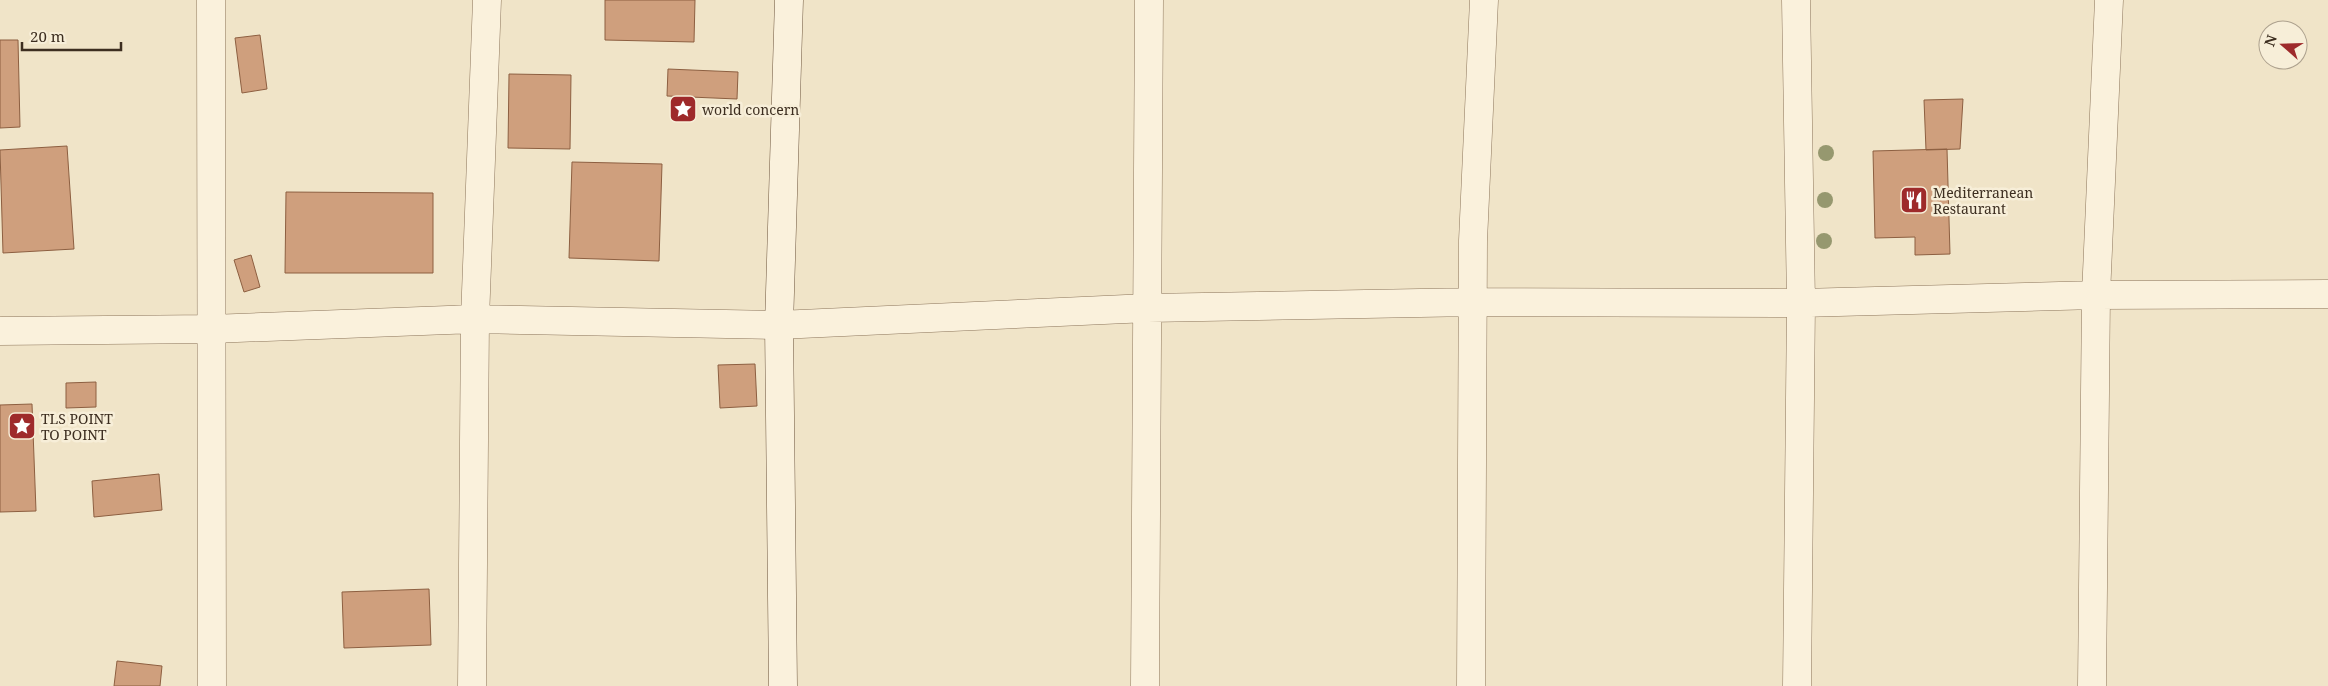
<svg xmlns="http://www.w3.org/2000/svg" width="2328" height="686" viewBox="0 0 2328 686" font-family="'Noto Serif',serif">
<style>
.building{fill:#cf9f7d;stroke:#8d5f41}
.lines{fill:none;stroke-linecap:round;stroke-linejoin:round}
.street-casing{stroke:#8d765c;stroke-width:29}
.secondary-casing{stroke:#6f573f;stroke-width:29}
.street{stroke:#faf1dc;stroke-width:28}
.secondary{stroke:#faf1dc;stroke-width:28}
.tree{fill:#96986f}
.labels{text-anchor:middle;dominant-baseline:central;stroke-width:5;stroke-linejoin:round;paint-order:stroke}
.poi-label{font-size:14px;fill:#3d2e20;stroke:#f7eed8;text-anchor:start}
</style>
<rect width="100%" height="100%" fill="#f0e4c8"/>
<!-- building -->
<path class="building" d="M605,0H695L694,42L605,40Z
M260,35L267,89L242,93L235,38Z
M0,40H18L20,127L0,128Z
M668,69L738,72L737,99L667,96Z
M509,74L571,75L570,149L508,148Z
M1963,99L1960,149L1926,150L1924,100Z
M67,146L74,249L3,253L0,150Z
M1947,149L1950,254L1915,255V237L1875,238L1873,151Z
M572,162L662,164L659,261L569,258Z
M286,192L433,193V273H285Z
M251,255L260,287L244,292L234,260Z
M755,364L757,406L720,408L718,365Z
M96,382V407L66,408V383Z
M32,404L36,511L0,512V405Z
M159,474L162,510L94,517L92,481Z
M429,589L431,645L344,648L342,592Z
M117,661L162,666L160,686H114Z"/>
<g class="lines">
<!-- street casing -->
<g class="street-casing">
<path id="street" d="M211,0L212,686
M1796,0L1801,303L1797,686
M0,331L211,329L475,319L779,325L1148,308L1474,302L1801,303L2096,295L2328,294
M472,686L475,319L487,0
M1145,686L1149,0
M1471,686L1473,241L1484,0
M2092,686L2096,295L2109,0"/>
</g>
<!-- secondary casing -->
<g class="secondary-casing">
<path id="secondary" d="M783,686L779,325L789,0"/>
</g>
<!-- street -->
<use href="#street" class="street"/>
<!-- secondary -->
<use href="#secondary" class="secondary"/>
</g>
<!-- trees -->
<g class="tree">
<circle cx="1826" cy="153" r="8"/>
<circle cx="1825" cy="200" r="8"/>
<circle cx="1824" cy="241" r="8"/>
</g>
<!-- icons -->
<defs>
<g id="sight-square" transform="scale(1.4375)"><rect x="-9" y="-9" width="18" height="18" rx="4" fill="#9e2a2b" stroke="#f7eed8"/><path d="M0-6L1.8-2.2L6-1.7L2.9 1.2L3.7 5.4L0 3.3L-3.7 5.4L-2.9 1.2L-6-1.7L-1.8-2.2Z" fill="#fff"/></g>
<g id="restaurant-square" transform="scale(1.4375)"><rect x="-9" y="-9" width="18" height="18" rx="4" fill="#9e2a2b" stroke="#f7eed8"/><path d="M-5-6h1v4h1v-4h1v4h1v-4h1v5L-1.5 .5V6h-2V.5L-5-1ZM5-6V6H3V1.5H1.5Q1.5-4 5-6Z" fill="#fff"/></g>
</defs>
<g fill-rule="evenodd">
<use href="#sight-square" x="683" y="109"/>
<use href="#restaurant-square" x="1914" y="200"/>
<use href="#sight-square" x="22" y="426"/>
</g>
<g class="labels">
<!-- poi labels -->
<g class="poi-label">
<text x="702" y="109">world concern</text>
<text x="1933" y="192">Mediterranean<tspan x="1933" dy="16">Restaurant</tspan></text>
<text x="41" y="418">TLS POINT<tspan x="41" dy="16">TO POINT</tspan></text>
</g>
</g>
<!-- north arrow -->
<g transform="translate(2283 45) rotate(290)"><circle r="24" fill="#f7eed8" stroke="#ada18e"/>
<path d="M0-4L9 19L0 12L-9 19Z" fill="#9e2a2b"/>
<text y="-8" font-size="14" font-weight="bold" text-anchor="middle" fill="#3d2e20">N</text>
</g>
<!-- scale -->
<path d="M22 42v8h99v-8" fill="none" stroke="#3d2e20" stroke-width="2.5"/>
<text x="30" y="42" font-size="15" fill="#3d2e20" stroke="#f7eed8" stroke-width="4" paint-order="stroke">20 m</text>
</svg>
